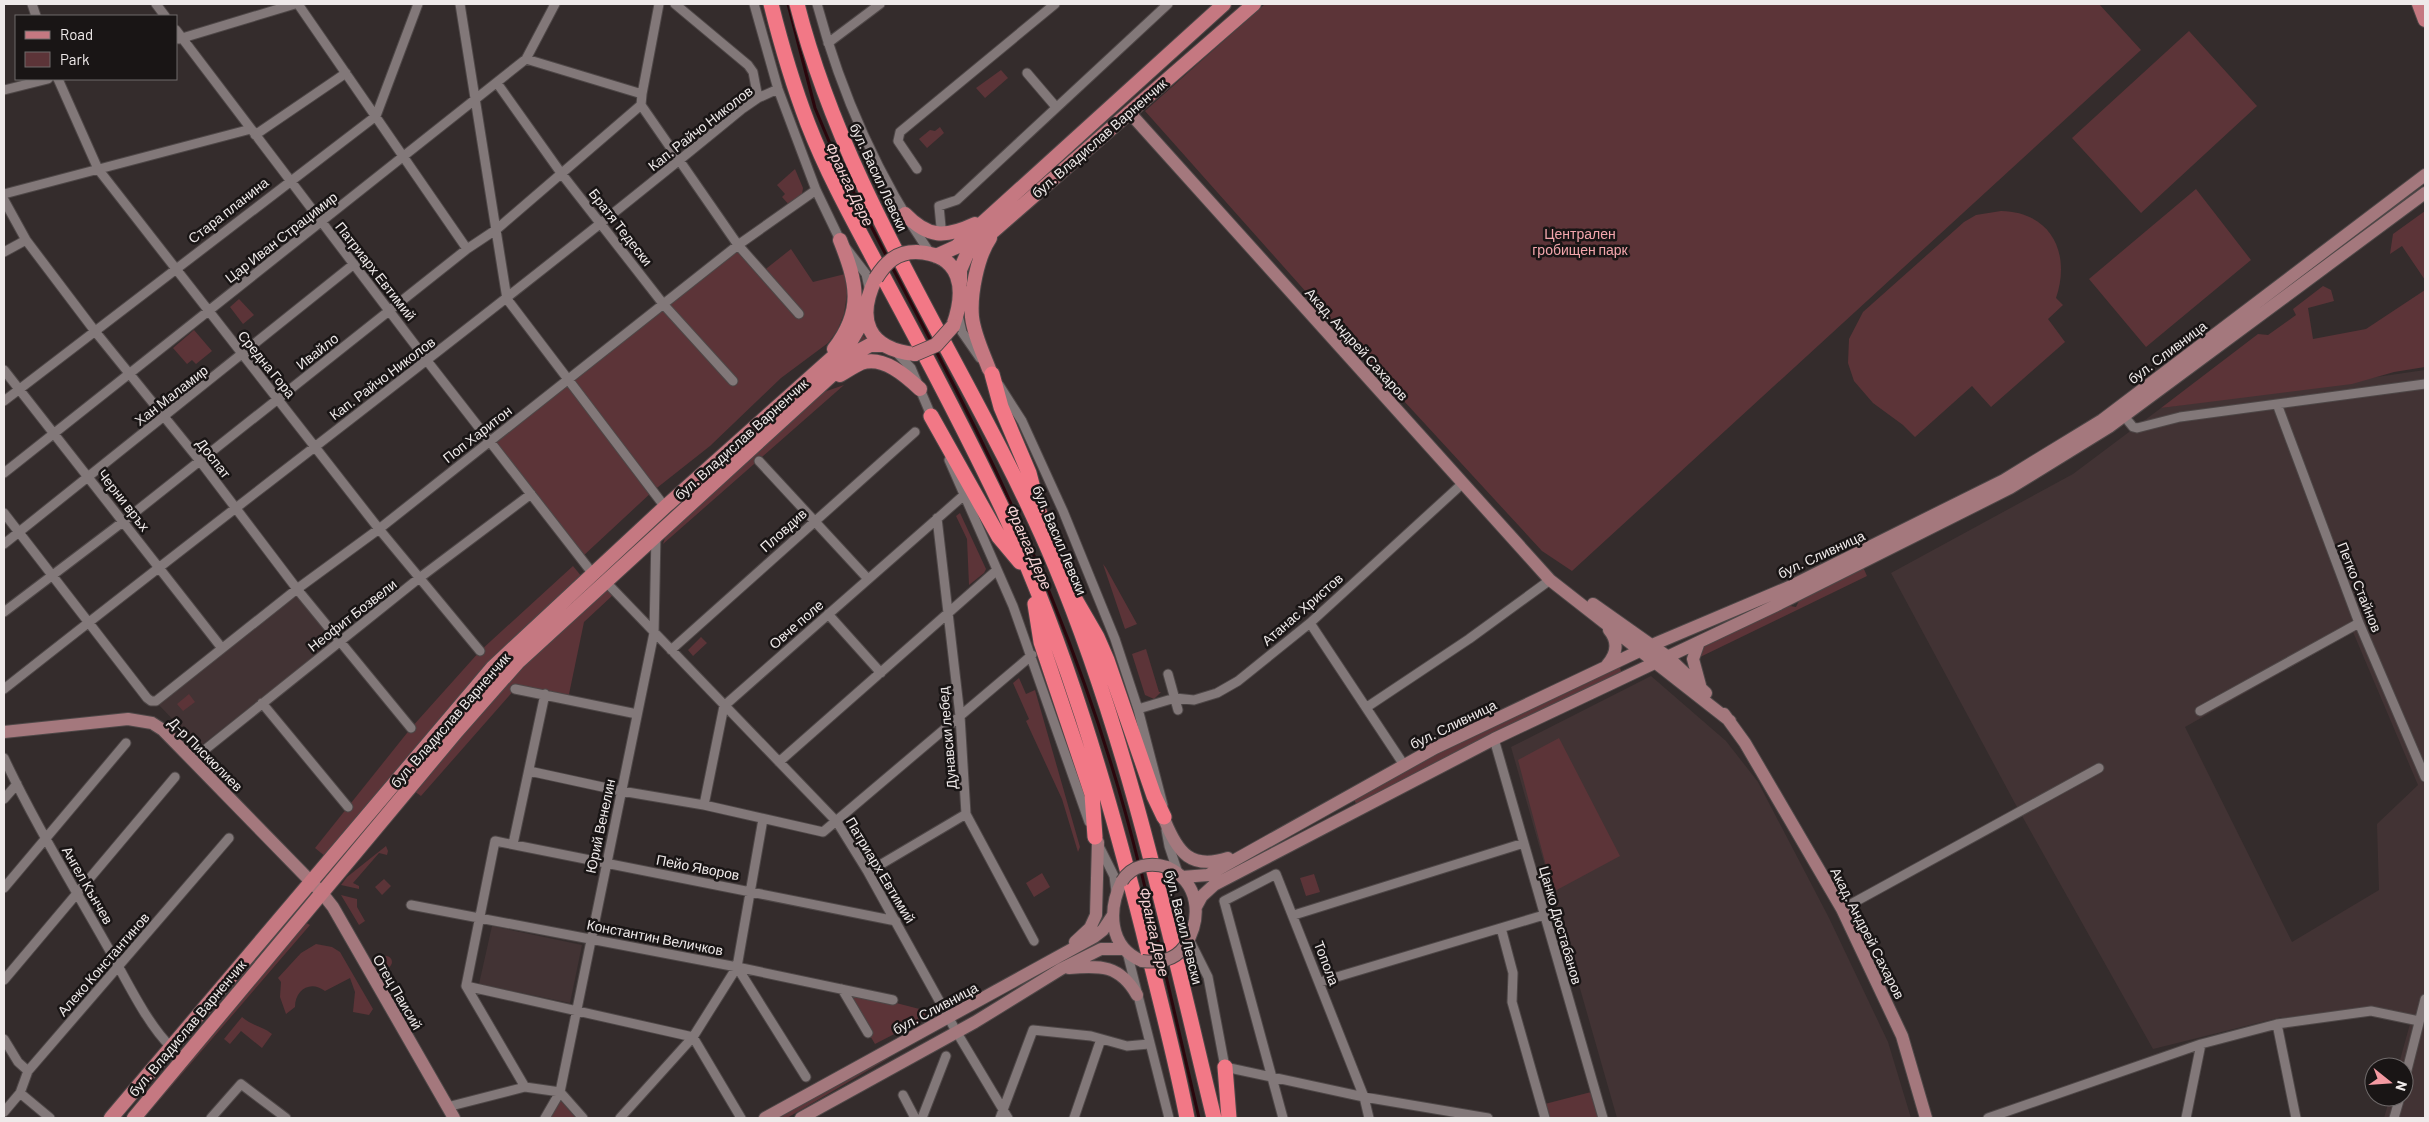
<svg xmlns="http://www.w3.org/2000/svg" width="2429" height="1122" viewBox="0 0 2429 1122" font-family="Barlow,sans-serif">
<style>
.built{fill:#423334;fill-rule:evenodd}
.green{fill:#5c3438}
.lines{fill:none;stroke-linecap:round;stroke-linejoin:round}
.stream{stroke:#2a060c;stroke-width:3}
.street-casing{stroke:#4e4747;stroke-width:11}
.secondary-casing{stroke:#4e4747;stroke-width:14}
.primary-casing{stroke:#4e4747;stroke-width:16}
.highway-casing{stroke:#4e4747;stroke-width:17}
.street{stroke:#827879;stroke-width:9}
.secondary{stroke:#a4787d;stroke-width:12}
.primary{stroke:#c57881;stroke-width:14}
.highway{stroke:#f27886;stroke-width:15}
.secondary-bridge-casing{stroke:#4e4747;stroke-width:14;stroke-linecap:butt}
.primary-bridge-casing{stroke:#4e4747;stroke-width:16;stroke-linecap:butt}
.secondary-bridge{stroke:#a4787d;stroke-width:12}
.primary-bridge{stroke:#c57881;stroke-width:14}
.labels{text-anchor:middle;dominant-baseline:central;stroke-width:5;stroke-linejoin:round;paint-order:stroke}
.street-label{font-size:14px;fill:#efeaea;stroke:#191515}
.park-label{font-size:14px;fill:#f3a6ac;stroke:#191515}
.water-label{font-size:15px;font-style:italic;fill:#f5d4d6;stroke:#191515}
</style>
<rect width="100%" height="100%" fill="#342c2c"/>
<!-- built -->
<path class="built" d="M2425,370V1118H2384L2390,1097H2404V1067H2398L2410,1024L2370,1013L2232,1039L2282,1017L2153,1049L2017,807L1891,573L2073,474L2161,408ZM2353,632L2418,785L2377,824L2379,890L2292,942L2185,727Z
M296,593L334,641L199,747L158,704Z
M1651,676L1726,741L1758,782L1829,918L1888,1042L1911,1118H1617L1511,747Z
M492,926L582,945L570,1003L479,984Z"/>
<!-- green -->
<path class="green" d="M1265,4H2099L2141,50L1572,571L1542,551L1380,375L1145,111Z
M2189,31L2257,106L2141,213L2072,138Z
M1001,70L1008,78L985,98L976,88Z
M940,127L944,133L927,148L919,139L930,130L935,131Z
M795,169L803,188L801,200L791,207L782,197L785,194L777,185Z
M2196,189L2251,260L2146,347L2089,279Z
M2001,211C2052,212 2071,254 2056,298L2063,305L2048,319L2065,342L1991,407L1972,386L1915,437L1903,425L1873,403L1854,381L1848,363L1849,339L1863,312L1964,222L1976,215Z
M2425,211V280L2402,246L2390,254L2393,234Z
M738,245L762,272L791,249L813,282L845,274L848,287L844,314L837,331L828,343L781,378L710,446L653,491L582,557L490,441Z
M2323,286L2331,290L2334,301L2308,308L2313,339L2366,329L2425,290V367L2394,372L2352,384L2161,408L2258,334L2268,335L2296,315L2293,309Z
M239,299L254,315L243,324L230,307Z
M194,330L212,351L196,364L192,360L187,364L173,348Z
M863,335L866,339L595,585L341,864L338,862L450,727L521,647L674,507L811,388Z
M844,385L663,544L669,526L821,393Z
M960,513L986,569L984,573L969,585L967,539L956,516Z
M1103,564L1106,568L1137,624L1125,629Z
M573,566L582,577L326,857L315,848L411,728L480,651Z
M1863,567L1867,576L1696,659V648L1779,604L1796,607L1800,599Z
M605,586L613,595L584,622L568,699L515,689L421,796L414,791C474,720 536,648 605,586Z
M701,637L707,643L693,656L688,650Z
M1146,649L1159,692H1161L1154,699L1145,695L1132,654Z
M1618,661L1623,678L1359,809L1352,796Z
M1019,678L1026,694L1035,690L1080,847L1078,852L1062,799L1026,721L1029,719L1013,683Z
M189,694L195,702L183,711L177,704Z
M1559,738L1620,856L1553,892L1518,760Z
M386,846L388,851L387,855L379,853L353,883L359,886V889L341,885L347,877Z
M1042,873L1050,887L1034,897L1026,883Z
M1314,874L1320,892L1306,896L1300,878Z
M384,879L391,886L382,895L375,887Z
M341,895L357,899V907L365,921L359,925Z
M303,921L310,925L144,1118H137Z
M316,944L332,947L340,952L373,1009L369,1015L353,1012L355,992L350,978L325,991C311,980 295,989 295,1007L286,1014L280,997L281,982L278,978L301,953Z
M380 962a6 6 0 1 1 12 0a6 6 0 1 1-12 0Z
M842,989L935,1013L875,1044Z
M242,1017C252,1026 262,1026 272,1034L262,1048L241,1031L230,1044L224,1039Z
M887,1056L889,1058L787,1118H764Z
M1595,1091L1603,1118H1545L1541,1105Z
M560,1100L576,1118H550Z"/>
<g class="lines">
<!-- stream -->
<path class="stream" d="M788,4L815,108L836,158L888,259
M891,265L932,343
M935,349C1021,513 1095,684 1139,865
M1141,871L1162,957
M1163,963L1199,1118"/>
<!-- street casing -->
<g class="street-casing">
<path id="street" d="M32,4L36,16
M156,4L165,16
M298,4L467,249
M460,4L507,299L665,507
M675,4L748,65L753,72L758,98
M754,4L778,89L816,190L840,240L866,274L870,292
M817,4C841,93 878,177 930,253
M176,30L428,362L593,574
M179,39L295,4
M828,43L880,4
M526,59L642,94L641,105L738,245L799,314
M1027,73L1056,107
M58,79L98,169L379,529L480,651
M497,83L561,173L664,305L733,381
M4,90L48,79
M642,94L659,4
M255,135L346,73
M917,169L898,141L900,132L1055,4
M4,194L251,129
M4,200L26,240L94,330L200,461L297,589L411,728
M941,227L939,206L957,200L1168,4
M4,252L26,240
M958,315L962,332L980,358
M897,353L911,368L933,420
M4,370L221,647
M999,385L1022,421L1063,511L1115,639L1138,709L1163,805
M4,401L376,116L418,4
M2277,404L2359,623L2425,777
M2124,416L2133,427L2137,428L2180,417L2425,384
M949,460L1013,606L1089,822
M759,461L868,579
M4,473L526,59L555,4
M4,513L147,698L151,701H156L297,589L379,529L738,245L816,190
M937,518L960,716L966,814L1034,941
M4,544L354,264
M605,581L837,822L868,872L956,1031L1008,1118
M4,612L124,521L467,249L497,229L641,105
M828,614L881,673
M1310,623L1404,765
M671,650L915,432
M1168,674L1178,710
M4,689C249,495 500,308 742,109L758,98L778,89
M515,689L637,714
M262,703L348,807
M1367,707L1469,639L1550,580
M1138,709L1175,698L1194,700L1217,693L1238,681L1310,623L1462,484
M2200,711L2359,623
M1494,739L1603,1118
M4,758C34,822 71,882 106,944C124,975 146,1023 171,1047
M192,760L418,579L531,494
M779,762L997,570
M529,771L621,791L704,805L823,832L1032,655
M4,799L17,784
M704,805L724,706L963,496
M1166,830L1169,846L1178,873
M513,844L545,694
M1099,846L1114,876L1116,892
M868,872L966,814
M4,888L126,743
M411,905L737,967L893,1000
M1842,909L2099,768
M1294,915L1524,843
M1501,928L1513,973L1512,1002L1545,1118
M1189,939L1208,977L1225,1067L1364,1097L1488,1118
M1127,952L1169,1118
M737,967L806,1077
M4,980L175,777
M1320,982L1544,915
M466,986L693,1037L741,1118
M842,989L868,1033
M2277,1024L2296,1118
M4,1039L18,1062L28,1071
M2404,1082L2425,999
M525,1087L466,986L495,841L896,921
M20,1093L50,1118
M903,1095L915,1118
M447,1107L525,1087L560,1092L583,1118
M4,1112L20,1093L28,1071L229,838
M211,1118L241,1084L286,1118
M545,1118L560,1092L654,633L656,534
M620,1118L693,1037L737,967L763,819
M922,1118L946,1056
M1000,1118L1033,1030L1091,1036L1127,1046L1149,1044
M1074,1118L1101,1039
M1283,1118L1224,901L1276,874L1364,1097L1369,1118
M1988,1118L2201,1044
M2186,1118L2201,1044L2277,1024L2371,1011L2419,1021
M2394,1118L2400,1097"/>
</g>
<!-- secondary casing -->
<g class="secondary-casing">
<path id="secondary" d="M1129,112L1550,580L1730,721
M1593,604L1668,657L1706,693
M1699,642L1693,659L1700,685
M1607,665C1617,654 1619,642 1609,630
M1724,714L1745,743L1842,909L1902,1036L1926,1118
M4,732L128,719L152,723L163,730L322,893L333,907L454,1118
M1165,821C1178,853 1191,870 1228,858
M1167,867C1199,882 1203,917 1185,946
M1182,877L1208,875L1435,748L1652,645L1789,587L2004,480L2102,420L2425,175
M1122,881C1108,909 1108,947 1142,961
M1196,907L1202,896L1214,885L1494,739L1779,604L2010,488L2109,427L2425,193
M1075,942L1090,928L1096,915L1098,842
M1069,968C1100,965 1120,965 1137,995
M765,1118L1094,937L1103,930L1113,915
M801,1118L975,1022L1061,969L1101,949H1123"/>
</g>
<!-- primary casing -->
<g class="primary-casing">
<path id="primary" d="M2419,4L2425,20
M905,214C928,238 945,238 975,224
M916,252C963,254 966,290 953,326
M936,256L956,247L1224,4
M876,278C856,319 867,349 915,354
M960,282V270L967,254L1254,4
M834,349C864,310 857,283 840,240
M989,369C983,353 974,335 972,317C970,295 977,257 990,238
M840,375C847,371 854,366 861,363C883,355 906,376 920,389
M111,1118L493,667L666,506L851,341L866,315
M134,1118L457,731L518,662L857,352L870,345H882"/>
</g>
<!-- highway casing -->
<g class="highway-casing">
<path id="highway" d="M771,4C781,44 793,85 808,124C829,178 858,229 885,280C926,356 966,432 1003,510C1065,645 1107,788 1143,931C1158,993 1175,1055 1187,1118
M797,4C848,205 975,375 1055,565C1129,742 1169,932 1214,1118
M992,374L1001,407L1029,473L1040,515
M931,416L999,537L1020,562
M1075,599L1097,637L1107,660L1154,796L1164,817
M1035,604L1041,642L1092,794L1095,837
M1225,1067L1229,1118"/>
</g>
<!-- street -->
<use href="#street" class="street"/>
<!-- secondary -->
<use href="#secondary" class="secondary"/>
<!-- primary -->
<use href="#primary" class="primary"/>
<!-- highway -->
<use href="#highway" class="highway"/>
<!-- secondary-bridge casing -->
<g class="secondary-bridge-casing">
<path id="secondary-bridge" d="M1122,881C1132,865 1150,862 1167,867
M1142,961C1159,963 1174,961 1185,946"/>
</g>
<!-- primary-bridge casing -->
<g class="primary-bridge-casing">
<path id="primary-bridge" d="M876,278C886,262 897,252 916,252
M915,354L936,345L953,326"/>
</g>
<!-- secondary-bridge -->
<use href="#secondary-bridge" class="secondary-bridge"/>
<!-- primary-bridge -->
<use href="#primary-bridge" class="primary-bridge"/>
</g>
<g class="labels">
<!-- street labels -->
<g class="street-label">
<text transform="translate(700 128) rotate(-38)">Кап. Райчо Николов</text>
<text transform="translate(1099 138) rotate(-41)">бул. Владислав Варненчик</text>
<text transform="translate(879 177) rotate(65)">бул. Васил Левски</text>
<text transform="translate(228 210) rotate(-38)">Стара планина</text>
<text transform="translate(621 227) rotate(52)">Братя Тедески</text>
<text transform="translate(281 237) rotate(-38)">Цар Иван Страцимир</text>
<text transform="translate(376 271) rotate(52)">Патриарх Евтимий</text>
<text transform="translate(1357 344) rotate(48)">Акад. Андрей Сахаров</text>
<text transform="translate(317 351) rotate(-38)">Ивайло</text>
<text transform="translate(2167 352) rotate(-37)">бул. Сливница</text>
<text transform="translate(267 364) rotate(51)">Средна Гора</text>
<text transform="translate(382 378) rotate(-37)">Кап. Райчо Николов</text>
<text transform="translate(171 395) rotate(-38)">Хан Маламир</text>
<text transform="translate(477 434) rotate(-38)">Поп Харитон</text>
<text transform="translate(741 439) rotate(-42)">бул. Владислав Варненчик</text>
<text transform="translate(214 458) rotate(52)">Доспат</text>
<text transform="translate(124 500) rotate(52)">Черни връх</text>
<text transform="translate(783 530) rotate(-42)">Пловдив</text>
<text transform="translate(1060 540) rotate(67)">бул. Васил Левски</text>
<text transform="translate(1821 554) rotate(-25)">бул. Сливница</text>
<text transform="translate(2360 587) rotate(68)">Петко Стайнов</text>
<text transform="translate(1302 609) rotate(-41)">Атанас Христов</text>
<text transform="translate(352 615) rotate(-38)">Неофит Бозвели</text>
<text transform="translate(796 624) rotate(-41)">Овче поле</text>
<text transform="translate(450 720) rotate(-49)">бул. Владислав Варненчик</text>
<text transform="translate(1453 724) rotate(-26)">бул. Сливница</text>
<text transform="translate(947 738) rotate(-95)">Дунавски лебед</text>
<text transform="translate(206 754) rotate(45)">Д-р Пискюлиев</text>
<text transform="translate(600 826) rotate(-78)">Юрий Венелин</text>
<text transform="translate(698 867) rotate(11)">Пейо Яворов</text>
<text transform="translate(881 870) rotate(59)">Патриарх Евтимий</text>
<text transform="translate(88 885) rotate(60)">Ангел Кънчев</text>
<text transform="translate(1561 925) rotate(74)">Цанко Дюстабанов</text>
<text transform="translate(1184 927) rotate(76)">бул. Васил Левски</text>
<text transform="translate(1868 933) rotate(63)">Акад. Андрей Сахаров</text>
<text transform="translate(655 937) rotate(11)">Константин Величков</text>
<text transform="translate(1327 963) rotate(69)">Топола</text>
<text transform="translate(103 964) rotate(-49)">Алеко Константинов</text>
<text transform="translate(398 992) rotate(60)">Отец Паисий</text>
<text transform="translate(935 1008) rotate(-28)">бул. Сливница</text>
<text transform="translate(187 1028) rotate(-50)">бул. Владислав Варненчик</text>
</g>
<!-- park labels -->
<g class="park-label">
<text x="1580" y="233">Централен<tspan x="1580" dy="16">гробищен парк</tspan></text>
</g>
<!-- water labels -->
<g class="water-label">
<text transform="translate(850 184) rotate(64)">Франга Дере</text>
<text transform="translate(1030 547) rotate(66)">Франга Дере</text>
<text transform="translate(1155 932) rotate(77)">Франга Дере</text>
</g>
</g>
<!-- border -->
<rect width="2429" height="1122" fill="none" stroke="#efeaea" stroke-width="10"/>
<!-- legend -->
<rect x="15" y="15" width="162" height="65" fill="#191515" stroke="#6f6a6a"/>
<rect x="25" y="31" width="25" height="8" fill="#c57881" stroke="#6f6a6a"/>
<text x="60" y="40" font-size="15" fill="#efeaea">Road</text>
<rect x="25" y="52" width="25" height="15" fill="#5c3438" stroke="#6f6a6a"/>
<text x="60" y="65" font-size="15" fill="#efeaea">Park</text>
<!-- north arrow -->
<g transform="translate(2389 1082) rotate(107)"><circle r="24" fill="#191515" stroke="#6f6a6a"/>
<path d="M0-4L9 19L0 12L-9 19Z" fill="#f49aa2"/>
<text y="-8" font-size="14" font-weight="bold" text-anchor="middle" fill="#efeaea">N</text>
</g>
</svg>
